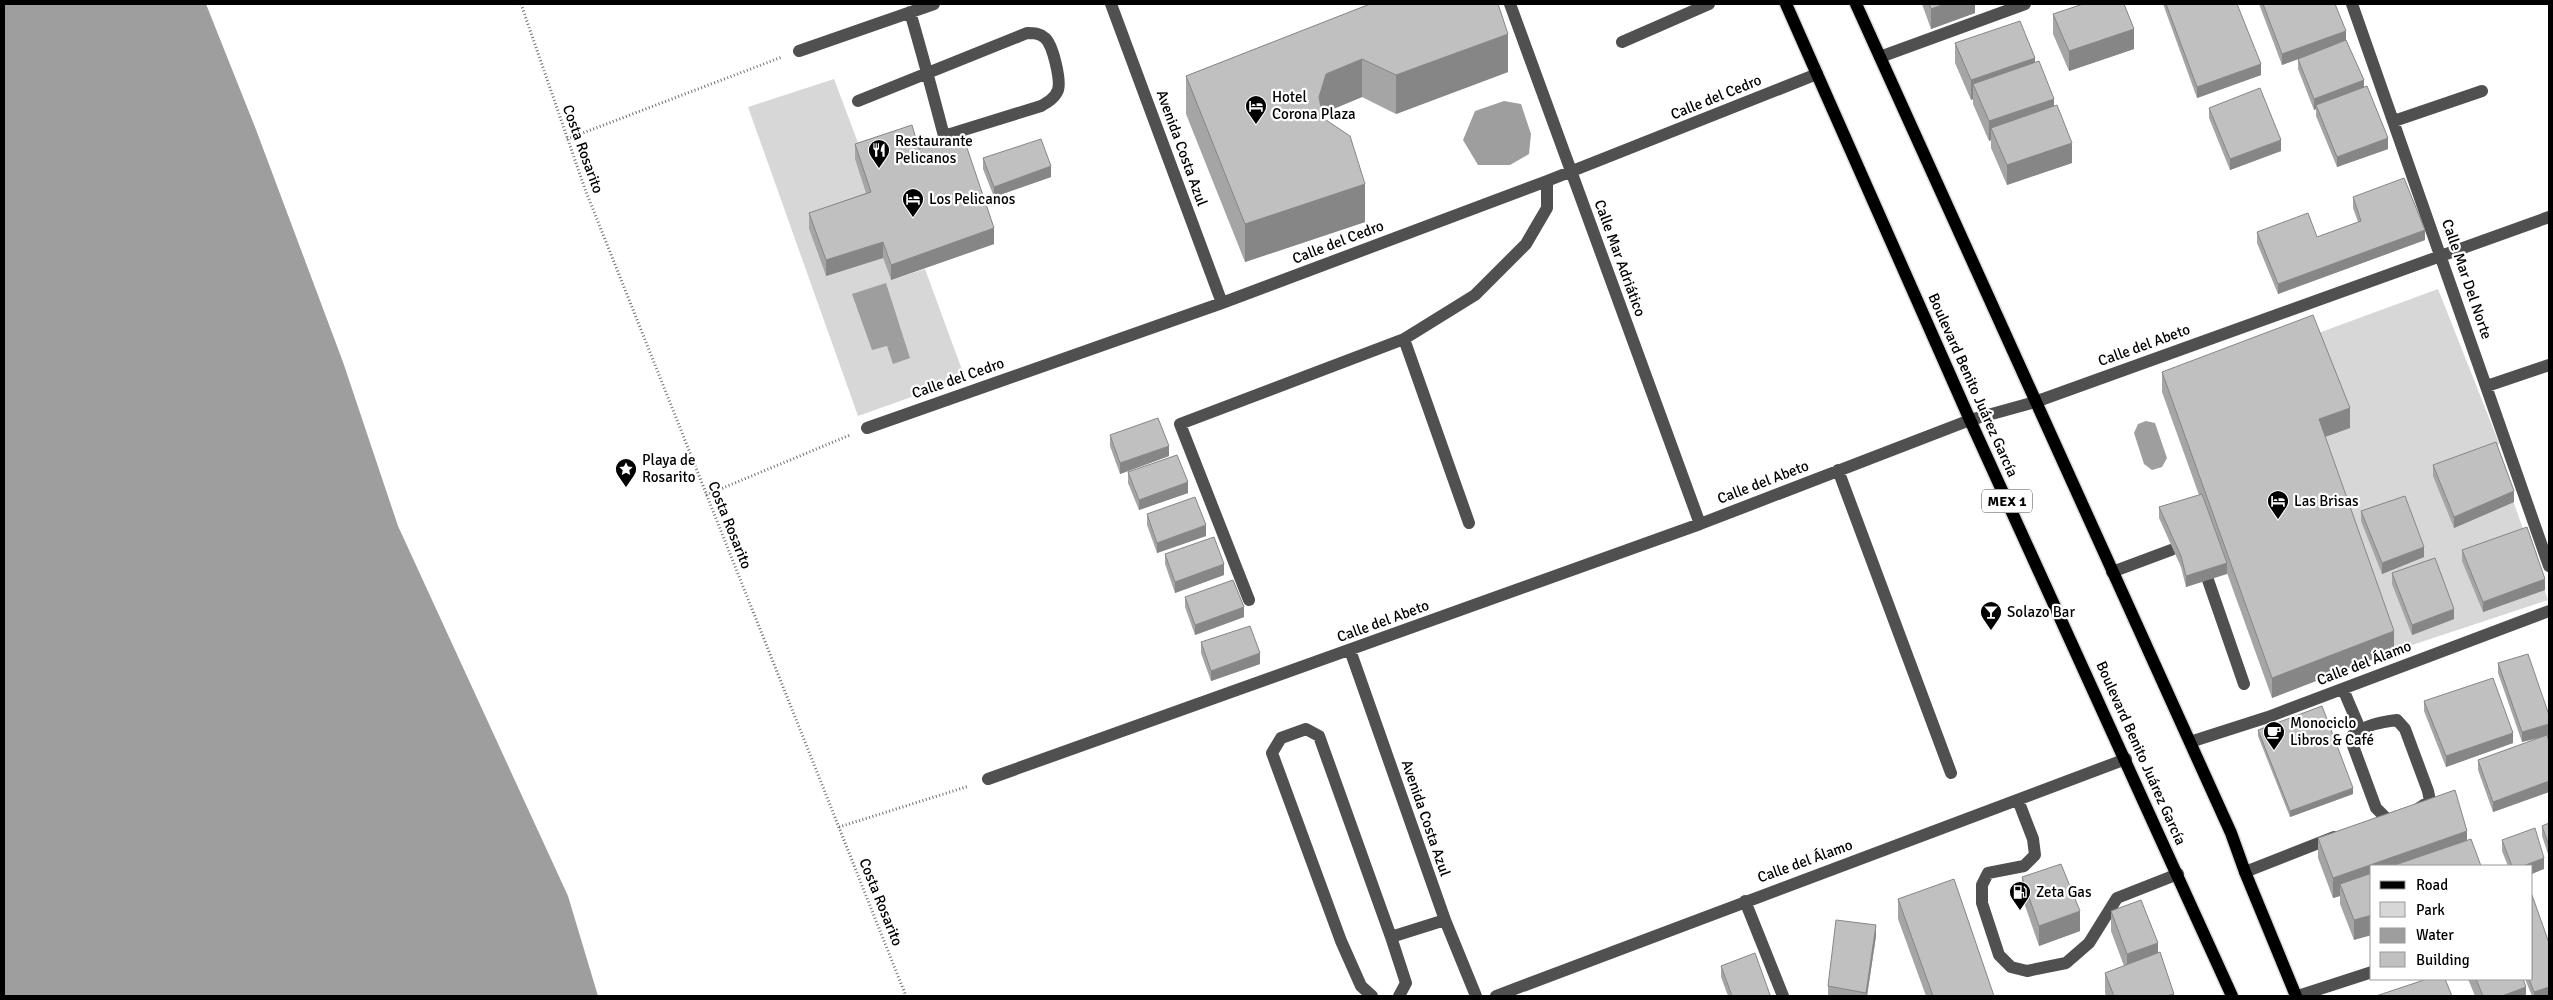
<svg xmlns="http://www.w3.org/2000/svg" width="2553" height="1000" viewBox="0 0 2553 1000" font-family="Signika,sans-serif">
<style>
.green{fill:#d7d7d7}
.water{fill:#9e9e9e}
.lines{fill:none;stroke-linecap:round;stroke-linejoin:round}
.major-casing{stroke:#dbdbdb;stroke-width:15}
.path{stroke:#727272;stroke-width:3;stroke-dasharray:1 2.5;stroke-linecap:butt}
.minor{stroke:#505050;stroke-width:12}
.major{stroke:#000;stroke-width:12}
.wall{fill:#a5a5a5}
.shaded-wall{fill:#868686}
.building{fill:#c0c0c0;stroke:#868686}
.labels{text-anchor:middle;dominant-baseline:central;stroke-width:4.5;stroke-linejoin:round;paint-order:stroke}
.shield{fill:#fff;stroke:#4c4c4c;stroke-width:1}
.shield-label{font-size:14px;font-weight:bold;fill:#000}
.poi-label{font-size:15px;fill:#000;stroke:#fff;text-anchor:start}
.street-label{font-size:15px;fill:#000;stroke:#fff}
</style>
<rect width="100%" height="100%" fill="#fff"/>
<!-- green -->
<path class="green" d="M834,79L863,156L871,207L809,229L826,276L883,258L891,280L925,269L965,378L858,416L748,107Z
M2438,289L2499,443L2496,452L2548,600L2394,651L2319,439L2350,428L2313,335Z"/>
<!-- water -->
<path class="water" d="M4,4H206L255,127L343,362L398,526L568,896L598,996H4Z
M1504,101L1521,104L1531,134L1529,154L1510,165H1478L1463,140L1475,111Z
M886,283L910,358L893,364L887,346L872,350L852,294Z
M2146,421L2155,423L2167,458L2162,467L2152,470L2144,464L2134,433L2138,424Z"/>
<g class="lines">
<!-- major casing -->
<g class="major-casing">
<path id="major" d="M1786,4L1970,420L2232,996
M1856,4L2231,833L2245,872L2296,996"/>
</g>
<!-- path -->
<path class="path" d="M521,4L585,189L906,996
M567,139L782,57
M706,495L850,435
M839,827L969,786"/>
<!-- minor -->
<path class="minor" d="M1111,4L1222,303
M1510,4L1700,524
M2352,4L2549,566
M1622,42L1709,4
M799,51L934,4
M1880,57L2025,4
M858,101L1027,33C1034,33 1039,33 1045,38C1053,45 1061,80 1058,90C1055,98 1048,102 1041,106L944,136C933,94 922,53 910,12
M2394,121L2482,91
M1404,339L1469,523
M2487,386L2549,365
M867,428L1222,303L1547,181L1817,74
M1838,470L1951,773
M2112,572L2171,550
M2208,580L2244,684
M1249,600L1180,424L1404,339L1475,295L1526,244L1547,208V181
M1350,650L1445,920L1476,996
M2343,689L2360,729
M2190,742L2268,717L2549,611
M988,779L1700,524L1970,420L2035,402L2549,217
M2018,800L2033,839L2035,855L2024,866L1988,873L1982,885V903L1999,955L2011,967L2027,971L2066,963L2089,943L2117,898L2178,874
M2385,817L2376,808L2352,743V736C2364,725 2381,722 2397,720L2405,729L2428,791L2430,801L2419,808
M2245,872L2334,837
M1745,901L1783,996
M1391,937L1406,983L1399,996
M1372,996L1361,986L1341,941L1272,753L1281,738L1306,729L1319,736L1391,937L1445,920
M1496,996L2126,759
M2298,996L2372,972"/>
<!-- major -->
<use href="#major" class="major"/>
</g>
<!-- wall -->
<path class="wall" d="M1370,4L1508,72L1396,114L1362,97L1326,112L1324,119L1365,222L1245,262L1186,114V76Z
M1922,4H1975V13L1931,29Z
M2163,4H2237L2261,75L2197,98Z
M2259,4H2335L2346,40L2388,149L2337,167L2316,116V109L2314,110L2298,69V59L2282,65Z
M2053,14L2134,49L2069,71L2053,34Z
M1955,43L2035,62L2054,106L2072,163L2007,185L1991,148V140L1989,141L1973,104V99L1971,100L1955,63Z
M2209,108L2281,151L2230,170L2209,118Z
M855,144L919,149L994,244L891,280L883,258L826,276L809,229V213L866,193L855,159Z
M983,158L1051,177L994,197L983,169Z
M2353,197L2425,240L2278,294L2257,243V232L2317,237L2358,222L2353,208Z
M2162,372L2350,428L2325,437L2394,651L2272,698L2227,573L2186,587L2181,567L2159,518V507L2199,495L2162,392Z
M1110,435L1169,456L1120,474L1110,446Z
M2433,465L2514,502L2454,528L2433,476Z
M1128,472L1188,493L1139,510L1128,483Z
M2361,511L2424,557L2382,574L2361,521Z
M1147,514L1206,536L1157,553L1147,525Z
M2462,550L2545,590L2483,612L2462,561Z
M1165,554L1224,575L1175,593L1165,564Z
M2392,573L2454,619L2412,635L2392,584Z
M1185,597L1244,617L1195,635L1185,607Z
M1201,642L1260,664L1211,681L1201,653Z
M2498,663L2549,715V735H2547L2549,742V792L2493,812L2478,770V760L2542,737L2522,742L2498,673Z
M2424,701L2513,743L2446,767L2424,711Z
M2258,730L2353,794L2290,817L2258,736Z
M2455,790L2354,940L2340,904V896L2333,898L2318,858V838Z
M2549,823V857L2542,836V826Z
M2502,840L2544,869L2532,866H2508L2502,851Z
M2022,877L2080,931L2039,946L2022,897Z
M1898,899L1994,996H1926L1898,919Z
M2111,911L2158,953L2174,996H2106L2105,993V973L2124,966L2111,931Z
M1876,936L1867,996H1828V986Z
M2549,943V996H2532L2525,979H2532Z
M1721,966L1770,996H1728L1721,977Z
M2468,979H2523L2526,996H2475Z"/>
<!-- shaded-wall -->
<path class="shaded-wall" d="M1945,4H1975V13L1931,29V9Z
M2134,29V49L2069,71V51Z
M2346,31V42L2282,65V54Z
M1508,34V72L1396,114V75Z
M2035,58V78L1973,84V99L1971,100V80Z
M1362,59V97L1326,112L1319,135V97L1326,74Z
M2261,64V75L2197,98V87Z
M2364,80V91L2316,105V109L2314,110V99Z
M2054,99V119L1991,128V140L1989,141V121Z
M2388,138V149L2337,167V157Z
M2281,140V151L2230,170V159Z
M2072,143V163L2007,185V165Z
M1051,166V177L994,197V187Z
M1365,184V222L1245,262V224Z
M994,228V244L891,280V265Z
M2425,230V240L2278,294V284Z
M883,242V258L826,276V260Z
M2350,408V428L2319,439V419Z
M1169,446V456L1120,474V463Z
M1188,482V493L1139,510V500Z
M2514,491V502L2454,528V517Z
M1206,525V536L1157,553V543Z
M2424,547V557L2382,574V563Z
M2227,563V574L2186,587V576Z
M1224,564V575L1175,593V582Z
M2545,579V590L2483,612V602Z
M1244,607V617L1195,635V625Z
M2454,609V619L2412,635V625Z
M2394,631V651L2272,698V678Z
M1260,653V664L1211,681V671Z
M2549,724V735L2522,742V732Z
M2513,733V743L2446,767V756Z
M2549,781V792L2493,812V802Z
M2353,788V794L2290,817V811Z
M2467,831V851L2424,866H2372V884H2340V896L2333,898V878Z
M2544,858V869L2532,874V866H2523Z
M2080,911V931L2039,946V926Z
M2372,915V935L2354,940V920Z
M1876,925V936L1867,996H1866Z
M2158,943V963L2127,974V954Z
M2526,987V996H2502Z
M2549,987V996H2534V992Z
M2174,994V996H2166Z"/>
<!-- building -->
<path class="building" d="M1370,4H1498L1508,34L1396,75L1362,59L1326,74L1319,97L1323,118L1350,136L1365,184L1245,224L1186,76Z
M1929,4H1945L1931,9Z
M2083,4H2124L2134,29L2069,51L2053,14Z
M2166,4H2237L2261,64L2197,87Z
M2263,4H2335L2346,31L2282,54Z
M2020,21L2035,58L1971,80L1955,43Z
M2346,40L2364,80L2314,99L2298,59Z
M2039,61L2054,99L1989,121L1973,84Z
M2367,86L2388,138L2337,157L2316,105Z
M2260,88L2281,140L2230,159L2209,108Z
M2057,105L2072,143L2007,165L1991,128Z
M912,125L919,149L963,136L994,228L891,265L883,242L826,260L809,213L871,192L855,144Z
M1041,139L1051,166L994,187L983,158Z
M2404,178L2425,230L2278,284L2257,232L2308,213L2317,237L2361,221L2353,197Z
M2313,315L2350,408L2319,419L2394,631L2272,678L2162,372Z
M1158,418L1169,446L1120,463L1110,435Z
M2496,442L2514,491L2454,517L2433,465Z
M1177,455L1188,482L1139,500L1128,472Z
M2202,494L2227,563L2186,576L2181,556L2159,507Z
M2405,496L2424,547L2382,563L2361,511Z
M1195,497L1206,525L1157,543L1147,514Z
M2527,527L2545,579L2483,602L2462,550Z
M1214,537L1224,564L1175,582L1165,554Z
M2435,558L2454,609L2412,625L2392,573Z
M1233,580L1244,607L1195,625L1185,597Z
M1250,626L1260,653L1211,671L1201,642Z
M2528,654L2549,715V724L2522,732L2498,663Z
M2493,678L2513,733L2446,756L2424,701Z
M2322,706L2353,788L2290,811L2258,730Z
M2547,735L2549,742V781L2493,802L2478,760Z
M2455,790L2467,831L2333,878L2318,838Z
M2549,823V846L2542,826Z
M2535,828L2544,858L2523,866H2512L2502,840Z
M2471,839L2481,866H2392Z
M2061,864L2080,911L2039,926L2022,877Z
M2372,873V915L2354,920L2340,884Z
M1954,879L1994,996H1933L1898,899Z
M2532,895L2549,943V987L2534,992L2529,979H2532Z
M2141,900L2158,943L2127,954L2111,911Z
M1836,920L1876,925L1866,993L1828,986Z
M2160,952L2174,994L2166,996H2114L2105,973Z
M1755,953L1770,995L1766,996H1732L1721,966Z
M2427,979H2445L2452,996H2376Z
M2476,979H2523L2526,987L2502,996H2483Z"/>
<!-- icons -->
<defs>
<g id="hotel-pin" transform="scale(1.125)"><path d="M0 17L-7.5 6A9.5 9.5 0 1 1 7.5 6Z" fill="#000" stroke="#fff"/><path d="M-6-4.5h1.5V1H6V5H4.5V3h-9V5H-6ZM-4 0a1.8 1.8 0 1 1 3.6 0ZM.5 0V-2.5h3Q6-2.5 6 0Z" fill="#fff"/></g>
<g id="restaurant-pin" transform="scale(1.125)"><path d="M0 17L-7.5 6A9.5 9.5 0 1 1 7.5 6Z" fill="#000" stroke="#fff"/><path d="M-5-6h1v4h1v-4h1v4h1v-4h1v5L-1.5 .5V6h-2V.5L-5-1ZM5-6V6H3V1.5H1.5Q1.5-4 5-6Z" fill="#fff"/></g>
<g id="sight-pin" transform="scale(1.125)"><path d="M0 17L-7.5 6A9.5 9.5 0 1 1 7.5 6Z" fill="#000" stroke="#fff"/><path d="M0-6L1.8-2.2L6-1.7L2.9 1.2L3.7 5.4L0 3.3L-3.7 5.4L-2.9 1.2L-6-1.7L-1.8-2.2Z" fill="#fff"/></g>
<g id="bar-pin" transform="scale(1.125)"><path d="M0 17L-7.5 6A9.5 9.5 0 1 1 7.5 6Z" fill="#000" stroke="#fff"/><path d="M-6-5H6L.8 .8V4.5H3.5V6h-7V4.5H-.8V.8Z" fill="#fff"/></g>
<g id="cafe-pin" transform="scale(1.125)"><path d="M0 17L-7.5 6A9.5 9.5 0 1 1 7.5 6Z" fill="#000" stroke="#fff"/><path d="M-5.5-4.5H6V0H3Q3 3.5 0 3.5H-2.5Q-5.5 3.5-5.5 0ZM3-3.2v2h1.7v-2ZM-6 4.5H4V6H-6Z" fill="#fff"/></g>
<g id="fuel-pin" transform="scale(1.125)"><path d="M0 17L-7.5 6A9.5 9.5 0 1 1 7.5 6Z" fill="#000" stroke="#fff"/><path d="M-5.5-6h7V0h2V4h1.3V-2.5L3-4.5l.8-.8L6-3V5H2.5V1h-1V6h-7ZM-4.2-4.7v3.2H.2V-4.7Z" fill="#fff"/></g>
</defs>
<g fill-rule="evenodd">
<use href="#hotel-pin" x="1256" y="106"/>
<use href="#restaurant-pin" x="879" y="150"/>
<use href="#hotel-pin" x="913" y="199"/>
<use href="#sight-pin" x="626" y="469"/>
<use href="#hotel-pin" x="2278" y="501"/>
<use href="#bar-pin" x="1991" y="612"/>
<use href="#cafe-pin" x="2274" y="732"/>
<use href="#fuel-pin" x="2020" y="892"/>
</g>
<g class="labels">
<!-- shield labels -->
<rect class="shield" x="1982" y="489.5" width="50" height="23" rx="4"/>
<g class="shield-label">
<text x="2007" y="501">MEX 1</text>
</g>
<!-- poi labels -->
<g class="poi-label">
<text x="1272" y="97">Hotel<tspan x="1272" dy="17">Corona Plaza</tspan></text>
<text x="895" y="141">Restaurante<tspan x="895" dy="17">Pelicanos</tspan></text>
<text x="929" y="199">Los Pelicanos</text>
<text x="642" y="460">Playa de<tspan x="642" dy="17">Rosarito</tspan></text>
<text x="2294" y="501">Las Brisas</text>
<text x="2007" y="612">Solazo Bar</text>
<text x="2290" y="723">Monociclo<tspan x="2290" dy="17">Libros &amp; Café</tspan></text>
<text x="2036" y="892">Zeta Gas</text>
</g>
<!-- street labels -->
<g class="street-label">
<text transform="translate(1716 97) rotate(-22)">Calle del Cedro</text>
<text transform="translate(1182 148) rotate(70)">Avenida Costa Azul</text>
<text transform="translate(583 149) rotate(70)">Costa Rosarito</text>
<text transform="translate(1338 242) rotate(-21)">Calle del Cedro</text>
<text transform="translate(1620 258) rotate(70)">Calle Mar Adriático</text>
<text transform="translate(2467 279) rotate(71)">Calle Mar Del Norte</text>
<text transform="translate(2144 345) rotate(-20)">Calle del Abeto</text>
<text transform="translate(958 378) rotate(-19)">Calle del Cedro</text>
<text transform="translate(1973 385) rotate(66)">Boulevard Benito Juárez García</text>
<text transform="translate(1763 482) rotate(-21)">Calle del Abeto</text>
<text transform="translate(730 525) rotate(68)">Costa Rosarito</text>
<text transform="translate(1383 621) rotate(-20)">Calle del Abeto</text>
<text transform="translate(2364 663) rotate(-21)">Calle del Álamo</text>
<text transform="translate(2141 753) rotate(66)">Boulevard Benito Juárez García</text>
<text transform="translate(1426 818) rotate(71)">Avenida Costa Azul</text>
<text transform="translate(1805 861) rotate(-20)">Calle del Álamo</text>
<text transform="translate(881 902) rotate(68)">Costa Rosarito</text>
</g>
</g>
<!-- border -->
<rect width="2553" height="1000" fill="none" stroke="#000000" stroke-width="10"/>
<!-- legend -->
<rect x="2370" y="865" width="162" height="115" fill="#ffffff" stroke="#999999"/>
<rect x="2380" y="881" width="25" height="8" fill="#000000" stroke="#999999"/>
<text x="2416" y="890" font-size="15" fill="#000000">Road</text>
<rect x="2380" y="902" width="25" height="15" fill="#d7d7d7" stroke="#999999"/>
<text x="2416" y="915" font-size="15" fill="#000000">Park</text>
<rect x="2380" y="928" width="25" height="15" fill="#9e9e9e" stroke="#999999"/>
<text x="2416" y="940" font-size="15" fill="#000000">Water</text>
<rect x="2380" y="952" width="25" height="15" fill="#c0c0c0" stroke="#999999"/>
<text x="2416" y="965" font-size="15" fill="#000000">Building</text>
</svg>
